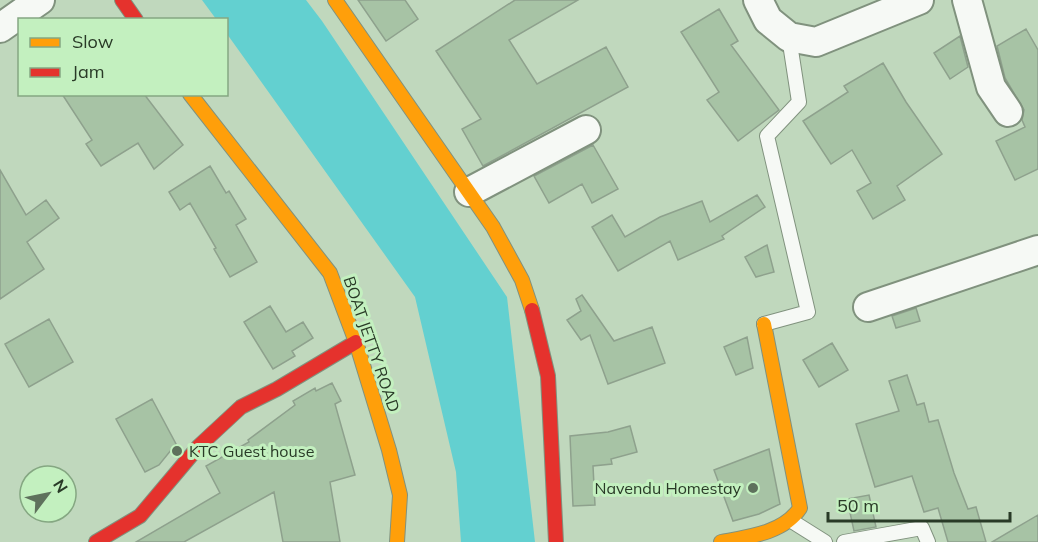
<svg xmlns="http://www.w3.org/2000/svg" width="1038" height="542" viewBox="0 0 1038 542" font-family="Mulish,sans-serif">
<style>
.water{fill:#63d0d0}
.building{fill:#a7c3a5;stroke:#8ea18d;stroke-width:1.5}
.lines{fill:none;stroke-linecap:round;stroke-linejoin:round}
.lane-casing{stroke:#80927e;stroke-width:16}
.street-casing{stroke:#80927e;stroke-width:32}
.slow-casing{stroke:#80927e;stroke-width:16}
.jam-casing{stroke:#80927e;stroke-width:16}
.lane{stroke:#f6f9f5;stroke-width:14}
.street{stroke:#f6f9f5;stroke-width:28}
.slow{stroke:#ff9f0a;stroke-width:14}
.jam{stroke:#e5322d;stroke-width:14}
.poi-dot{fill:#5e715c;stroke:#c3f0bf;stroke-width:2}
.labels{text-anchor:middle;dominant-baseline:central;stroke-width:6;stroke-linejoin:round;paint-order:stroke}
.street-label{font-size:16px;fill:#293a27;stroke:#c3f0bf}
.poi-label{font-size:16px;fill:#293a27;stroke:#c3f0bf;text-anchor:start}
</style>
<rect width="100%" height="100%" fill="#c0d8bd"/>
<!-- water -->
<path class="water" d="M202,0H306L322,21L507,297L535,542H461L456,472L415,297L227,34L226,20L216,19Z"/>
<!-- building -->
<path class="building" d="M358,0H405L418,19L386,41Z
M515,0H578L509,40L537,84L606,47L628,87L483,166L462,129L481,119L436,51Z
M719,9L738,41L731,45L779,110L738,141L707,100L719,92L681,32Z
M1026,29L1038,50V169L1015,180L996,141L1025,127L1022,120L1024,110L1005,78L997,46Z
M960,36L968,67L950,79L934,53Z
M883,63L906,102L942,154L897,186L905,200L873,219L857,191L871,183L852,150L831,164L803,121L848,92L844,86Z
M62,94H144L183,145L154,169L138,143L101,166L86,144L92,140Z
M593,145L618,189L592,203L582,184L549,203L534,176Z
M210,166L226,193L229,191L246,219L236,225L257,262L230,277L214,249L216,248L190,203L180,210L169,192Z
M0,170L26,215L46,200L59,218L27,242L44,269L0,299Z
M757,195L765,207L722,236L724,239L678,260L670,241L618,271L592,227L612,215L625,237L660,217L702,201L710,222Z
M767,245L774,272L756,277L745,257Z
M582,295L614,341L652,327L665,363L608,384L590,335L581,340L567,320L581,311L576,299Z
M270,306L286,332L303,322L313,338L292,351L295,356L273,369L244,322Z
M916,308L920,321L896,328L892,316Z
M49,319L73,362L29,387L5,344Z
M747,337L753,368L736,375L724,347Z
M832,343L848,370L819,387L803,360Z
M907,375L917,405L924,403L929,422L938,420L954,473L968,509L976,507L986,542H948L938,508L924,512L912,476L875,487L856,424L899,411L889,381Z
M332,383L341,401L335,404L355,475L330,482L340,542H283L274,492L184,542H136L220,493L206,466L249,442L248,440L295,405L293,401L315,388L316,391Z
M152,399L176,444L159,465L145,472L116,419Z
M630,426L637,452L611,459L612,464L593,466L595,505L573,506L570,436L608,432Z
M769,449L780,504L759,514L733,521L714,470Z
M869,495L876,527L854,531L847,499Z
M1038,515V542H992Z"/>
<g class="lines">
<!-- lane casing -->
<g class="lane-casing">
<path id="lane" d="M764,324L808,312L767,136L799,102L789,37
M790,520L825,542
M844,542L922,528L928,542"/>
</g>
<!-- street casing -->
<g class="street-casing">
<path id="street" d="M758,0L768,20L789,37L816,42L919,0
M967,0L991,87L1008,112
M0,28L40,0
M469,192L586,130
M868,307L1038,250"/>
</g>
<!-- slow casing -->
<g class="slow-casing">
<path id="slow" d="M335,0L493,227L522,280L532,310
M190,94L330,273L356,342L389,450L400,495L397,542
M721,542C748,537 784,533 800,508L764,324"/>
</g>
<!-- jam casing -->
<g class="jam-casing">
<path id="jam" d="M122,0L136,20
M532,310L548,376L556,542
M96,542L140,516L199,446L241,407L277,389L356,342"/>
</g>
<!-- lane -->
<use href="#lane" class="lane"/>
<!-- street -->
<use href="#street" class="street"/>
<!-- slow -->
<use href="#slow" class="slow"/>
<!-- jam -->
<use href="#jam" class="jam"/>
</g>
<!-- markers -->
<g class="poi-dot">
<circle cx="177" cy="451" r="6"/>
<circle cx="753" cy="488" r="6"/>
</g>
<g class="labels">
<!-- street labels -->
<g class="street-label">
<text transform="translate(372 344) rotate(71)">BOAT JETTY ROAD</text>
</g>
<!-- poi labels -->
<g class="poi-label">
<text x="189" y="451">KTC Guest house</text>
<text x="741" y="488" text-anchor="end">Navendu Homestay</text>
</g>
</g>
<!-- legend -->
<rect x="18" y="18" width="210" height="78" fill="#c3f0bf" stroke="#85a782" stroke-width="1.5"/>
<rect x="30" y="38" width="30" height="9" fill="#ff9f0a" stroke="#85a782" stroke-width="1.5"/>
<text x="72" y="48" font-size="18" fill="#293a27">Slow</text>
<rect x="30" y="68" width="30" height="9" fill="#e5322d" stroke="#85a782" stroke-width="1.5"/>
<text x="72" y="78" font-size="18" fill="#293a27">Jam</text>
<!-- north arrow -->
<g transform="translate(48 494) rotate(58)"><circle r="28" fill="#c3f0bf" stroke="#85a782" stroke-width="1.5"/>
<path d="M0-4.5L10 22L0 15L-10 22Z" fill="#5e715c"/>
<text y="-9" font-size="16" font-weight="bold" text-anchor="middle" fill="#293a27">N</text>
</g>
<!-- scale -->
<path d="M828 512v9h182v-9" fill="none" stroke="#293a27" stroke-width="3"/>
<text x="837" y="512" font-size="18" fill="#293a27" stroke="#c3f0bf" stroke-width="4.5" paint-order="stroke">50 m</text>
</svg>
